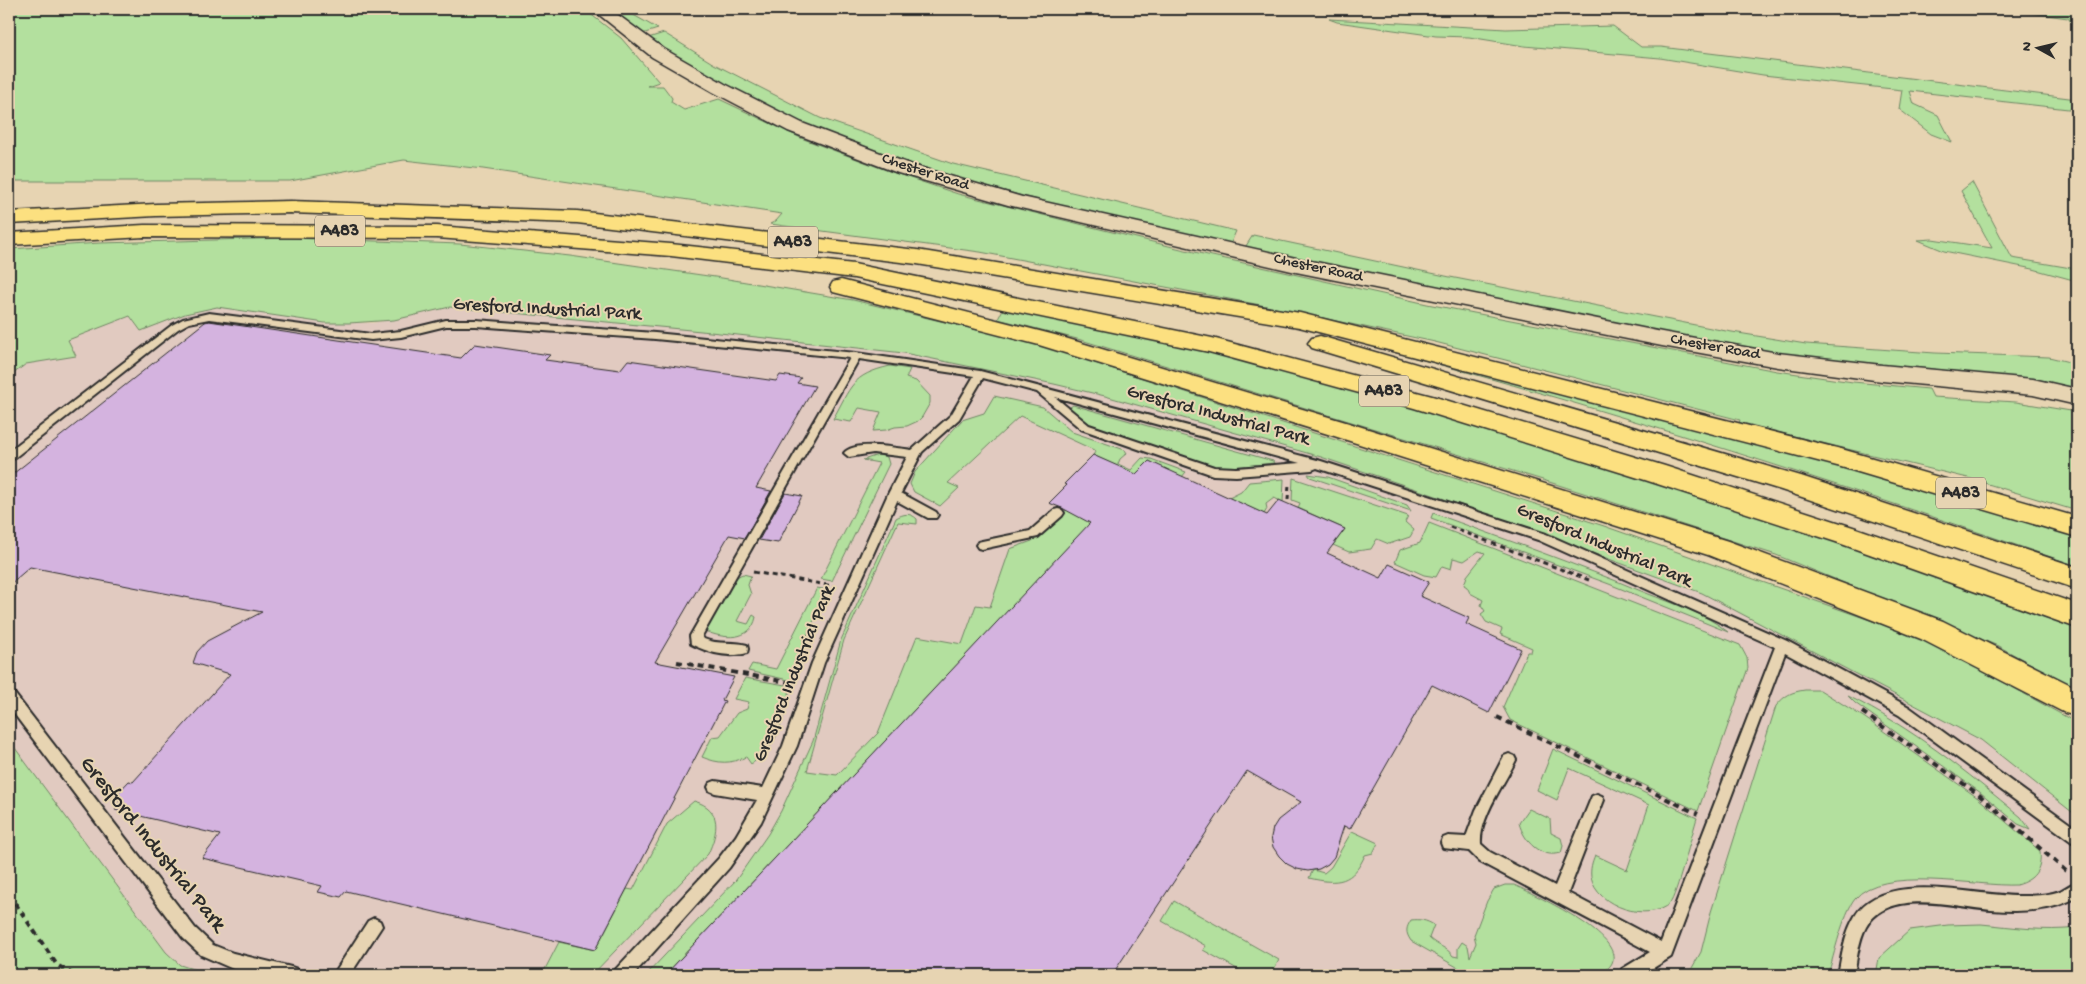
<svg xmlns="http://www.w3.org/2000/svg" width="2086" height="984" viewBox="0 0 2086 984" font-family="'Gochi Hand',sans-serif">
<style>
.built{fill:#e1cac0}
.green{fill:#b3e09e;stroke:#6f8664}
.building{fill:#d4b3df;stroke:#2b2b2b}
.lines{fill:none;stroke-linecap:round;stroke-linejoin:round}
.service-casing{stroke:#2b2b2b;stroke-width:4}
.secondary-casing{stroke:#2b2b2b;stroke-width:3}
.trunk-casing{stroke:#2b2b2b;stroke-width:3}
.path-far1{stroke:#2b2b2b;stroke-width:3;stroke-dasharray:5 4;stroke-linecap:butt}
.path{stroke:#2b2b2b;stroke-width:4;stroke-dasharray:6 5;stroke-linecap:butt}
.service{fill:#e7d4b2;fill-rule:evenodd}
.secondary{fill:#e7d4b2;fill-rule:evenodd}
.trunk{fill:#fce080;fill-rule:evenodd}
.labels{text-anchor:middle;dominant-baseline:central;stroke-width:4;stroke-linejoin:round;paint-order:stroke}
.far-street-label{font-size:16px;fill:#2b2b2b;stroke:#e7d4b2}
.shield{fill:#e7d4b2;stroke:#635e54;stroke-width:1}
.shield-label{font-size:18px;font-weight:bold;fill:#2b2b2b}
.street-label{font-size:19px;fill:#2b2b2b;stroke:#e7d4b2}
.near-street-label{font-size:22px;fill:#2b2b2b;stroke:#e7d4b2}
</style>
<rect width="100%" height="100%" fill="#e7d4b2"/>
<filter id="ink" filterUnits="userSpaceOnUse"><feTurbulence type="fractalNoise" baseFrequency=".02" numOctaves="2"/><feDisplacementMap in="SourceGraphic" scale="10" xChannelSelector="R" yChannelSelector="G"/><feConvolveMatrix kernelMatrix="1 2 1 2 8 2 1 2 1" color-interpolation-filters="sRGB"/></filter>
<g filter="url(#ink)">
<!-- built -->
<path class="built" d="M470,298L770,329L1088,378L1643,561L1981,740L2077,816V975H212L187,968L180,965L166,952L9,740V377L26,364L76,356L68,340L130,316L141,331L185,314L217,307L325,323H373L435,311Z"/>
<!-- green -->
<path class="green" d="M9,9H584L621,38L659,82L647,86H663L672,98L671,102L684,110L719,99L801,138L886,170L958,194L1181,249L1427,304L1777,371L1853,382L1929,389L1933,397L2016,402L2077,412V511L1968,478L1739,423L1740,420L1435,342L1266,306L980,252L770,224L776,221L782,214L483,169L404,160L290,181H9Z
M612,9H623L658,29L642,34Z
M2001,9H2077V30L2068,18Z
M1329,19L1506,29L1613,26L1641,47H1661L2077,99V110L1910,91L1914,104L1938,115L1952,142L1931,134L1899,109L1902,90L1763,75L1660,58L1524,46L1469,37L1436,36L1337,22Z
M664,33L714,64L820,118L953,164L1236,231L1230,245C1049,204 865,165 702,73C683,63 666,49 648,38Z
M1972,182L2012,258L2077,269V281L2033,269L1944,251L1918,240L1932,239L1992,248L1961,191Z
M1253,235L1450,277L1726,331L1806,344L1935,353L2049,357L2077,364V389L1769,352L1715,343L1244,249Z
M291,238L460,244L570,256L722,278L853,300L1036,344L1604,526L1929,641L2077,723V816L1981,740L1702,593L1439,497L1321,457L1105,396L1054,384L904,353L701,331L450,307L394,320L349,323H325L217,307L185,314L141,331L130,316L68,340L76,356L26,364L9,377V249L100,243Z
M1004,307L1146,335L1452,416L1868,549L2077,624V689L1998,646L1776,555L1546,481L1081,340L998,319Z
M1384,343L1646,410L2002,513L2077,537V566C1848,487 1616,411 1382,349Z
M890,366L910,369L906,378L916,381L930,396V403L922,417L918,421L907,426L895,427L886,430L873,431L881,412L859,408L851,422L833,419C851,387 851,375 890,366Z
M994,396L1043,407L1072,432L1125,450L1127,453L1120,459L1118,464L1131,470L1142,458L1151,459L1186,472L1176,484L1169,471L1149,461L665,975H646L736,880L768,834L781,811L813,741L841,640L896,518C903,514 910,512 917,519V524L898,522L844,640L807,771L837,775L878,733L917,636L962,644L976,605L990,607L1010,549L1032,541L1065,511L1110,463L1093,455L1096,451L1020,416L948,483L959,488L940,506L914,492L910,484L915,472L962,420L984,413Z
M1073,405L1273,461L1274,463L1225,468L1207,466L1089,424L1073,412L1070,407Z
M878,455L887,457L889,464L832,581L821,579L879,463L863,460Z
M1308,474L1328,477L1407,505L1411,511L1310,477Z
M1293,478L1408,516L1405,522L1414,530L1410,537L1389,544L1377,539L1371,549L1349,552L1333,545L1345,529L1298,508L1300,503L1292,500Z
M1284,479L1283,502L1274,498L1266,504L1267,509L1264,514L1229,498L1241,492L1249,482Z
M1433,513C1504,539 1576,564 1646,593C1674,604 1705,613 1728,632L1609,584L1431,518Z
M1429,523L1740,645L1747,658L1748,668L1698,811L1510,720L1503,707L1527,652H1531L1532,648L1500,634L1502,629L1486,622L1481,614L1485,611L1481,605L1483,600L1470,593L1467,587L1464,585L1467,576L1485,553L1479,551L1464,561L1453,558L1451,569L1442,566L1436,577L1424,575L1395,562L1400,550L1420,543Z
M743,574L751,576L748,585L751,594L737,621L748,624L753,615L756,617C751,642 723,639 705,631C713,616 727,578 743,574Z
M817,588L828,590L808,633L793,681L748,671L752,664L776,669Z
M745,678L791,686C782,718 781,745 751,764L746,757C730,764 719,764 702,757L712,737L720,736L737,713L747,709L749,702L734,699Z
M1805,690H1820L1865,718L1978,798L2040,851C2042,870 2034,880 2016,885C1978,887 1881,865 1855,899C1843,914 1834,955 1828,975H1688L1701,952L1711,912L1776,706C1785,695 1791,692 1805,690Z
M1848,696C1911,727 1967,772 2021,817L2030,829L2018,824L1981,793L1855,703Z
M9,740L166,952L180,965L212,975H9Z
M1553,749L1697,818C1693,830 1676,898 1670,903C1649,923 1596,907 1591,877C1590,869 1592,862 1595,855L1627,870L1649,805L1569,768L1557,800L1537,790Z
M694,801C723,809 718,832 708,854L592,975H542L559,942L595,950L627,889L633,890L667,824Z
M1529,809L1550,819L1551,833L1561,838L1563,846L1561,853C1540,859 1524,841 1519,823Z
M1352,831L1378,843L1373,853L1365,855C1353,883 1338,885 1309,878L1313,870L1324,873L1331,867Z
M1505,885H1514L1523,889C1542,899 1624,936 1612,963C1609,969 1603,972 1597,975H1462L1464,971L1411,941C1405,932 1406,928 1411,920C1420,919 1426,920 1434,925L1429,938C1437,946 1447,947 1453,956L1458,957V948L1462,942L1468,946L1470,957L1476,943L1474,935L1487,901L1494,889Z
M1174,901L1279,960L1271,975H1248L1203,950L1206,946L1162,921Z
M1981,924C2014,927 2044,932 2077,928V975H1876L1879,958L1910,930L1948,925Z"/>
<!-- building -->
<path class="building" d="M209,321L461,358L475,344L550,355L545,360L620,370L628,360L776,381L780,375L801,378L797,383L815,386L756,488L771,491L745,538L729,535L655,662L734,677L722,700L725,701L595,950L346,891L341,897L318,892L322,886L202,858L220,835L115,810L122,802L112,799L129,781L133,782L230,674L193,663L197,652L207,641L262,612L30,567L9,585V477L205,322Z
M1093,455L1136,474L1149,461L1267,515L1279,500L1345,529L1327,553L1381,578L1389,564L1429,582L1420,596L1469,618L1466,624L1521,649L1489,713L1432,685L1350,829L1344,826L1334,857L1328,864L1319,869L1308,871L1297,869L1287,864L1279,856L1273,847L1271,837L1273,828L1278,820L1301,802L1247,771L1112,975H665L1090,523L1062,508L1049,503L1067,485L1064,484Z
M785,493L802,496L778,543L759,540Z"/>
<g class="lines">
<!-- service casing -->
<g class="service-casing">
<path id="service" d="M209,313L371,334L401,331L446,320H476L655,333L856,353L980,371L1321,461L1546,534L1787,641L1909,707L2077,829V844L2072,842L1899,715L1785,653L1671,957L1642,975H1620L1622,969L1650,952L1480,862L1469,851L1443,848L1441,843L1443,838L1448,836L1466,837L1476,810L1504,756L1509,754L1514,756L1516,760C1505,783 1479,818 1481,844L1490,852L1555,886L1592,796L1597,794L1602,796L1604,800L1568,893L1661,942L1775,647L1538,540L1317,468L1312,470L1236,476L1213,475L1081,429L1037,392L983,378L959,419L922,452L901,493L936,512L938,515L936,518H928L897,501L824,663L797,746L761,822L729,868L633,975H614L616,969L719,858L736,836L757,800L715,793L710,791L708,787L710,783L715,781L763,788L783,746L812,663L888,494L907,457L873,453L849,457L844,453C855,440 896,448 912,450L951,415L974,376L859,359L702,636L704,639C718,645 733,641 747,645L748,649L747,653C730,658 710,653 695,646L691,644L690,636L850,358L655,339L476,326H446L401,337L371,340L209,319L189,323L178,329L13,459L9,460V451L172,325L183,319ZM1055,397L1300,463L1236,468L1214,467L1089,425Z
M1058,509L1062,510L1064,513L1062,516L1038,537L982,549L978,548L976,545L978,542L982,541L1030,531L1054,510Z
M9,692L14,693L195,928L213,945L233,953L291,967L297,969L299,975H259L233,969L201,955L183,938L9,707Z
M2077,882V897C2052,912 2020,912 1991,910C1954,907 1889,887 1866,927C1858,941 1857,960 1854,975H1838C1842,955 1844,934 1855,916C1884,868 1976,897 2022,896C2034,896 2049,895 2060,891C2066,888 2071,884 2077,882Z
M374,918L380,921L382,926L350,975H333L368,921Z"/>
</g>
<!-- secondary casing -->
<g class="secondary-casing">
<path id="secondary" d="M592,9H610L664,49L725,84L802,123L912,165L1022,197L1296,258L1662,332L1778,353L1882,365L2033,379L2077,389V405L2033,395L1882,381L1778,367L1662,346L1296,272L1008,205L898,173L788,131L713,92L652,57Z"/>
</g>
<!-- trunk casing -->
<g class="trunk-casing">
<path id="trunk" d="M290,201L577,211L917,250L1300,313L1845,450L2077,517V537L1841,467L1299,327L917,264L577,223L290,213L156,216L9,224V212L156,204Z
M144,225L437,226L671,244L854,264L1212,338L1432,396L1665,466L1856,528L2077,604V628L1836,542L1645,480L1414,408L1209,352L854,278L671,256L437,238L144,237L9,245V233Z
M841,280L1055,335L1349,423L1728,541L1943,621L2077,688V716L2065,713L1921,639L1708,555L1331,435L1039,345L833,292L830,287L833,282Z
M1320,336L1801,476L2077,567V589L1781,490L1312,348L1308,343L1312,338Z"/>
</g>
<!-- path-far1 -->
<path class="path-far1" d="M1288,500L1289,483
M1450,527L1589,580
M753,572L833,586"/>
<!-- path -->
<path class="path" d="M677,662L792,683
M1862,712L1978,794L2067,872
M1497,717L1698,814
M9,894L57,965L74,975"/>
<!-- service -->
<use href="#service" class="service"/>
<!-- secondary -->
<use href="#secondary" class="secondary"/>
<!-- trunk -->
<use href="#trunk" class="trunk"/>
</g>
</g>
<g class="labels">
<!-- far-street labels -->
<g class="far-street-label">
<text transform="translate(925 173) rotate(18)">Chester Road</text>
<text transform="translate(1318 269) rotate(12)">Chester Road</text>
<text transform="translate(1715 348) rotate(10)">Chester Road</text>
</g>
<!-- shield labels -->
<g class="shield">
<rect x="315" y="215.5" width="50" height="31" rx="4"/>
<rect x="768" y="226.5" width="50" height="31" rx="4"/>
<rect x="1359" y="375.5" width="50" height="31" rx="4"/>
<rect x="1936" y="477.5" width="50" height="31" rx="4"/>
</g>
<g class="shield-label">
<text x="340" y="231">A483</text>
<text x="793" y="242">A483</text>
<text x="1384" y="391">A483</text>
<text x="1961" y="493">A483</text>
</g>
<!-- street labels -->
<g class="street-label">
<text transform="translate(547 310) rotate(3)">Gresford Industrial Park</text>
<text transform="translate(1218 416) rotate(15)">Gresford Industrial Park</text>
<text transform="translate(1604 546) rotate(23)">Gresford Industrial Park</text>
<text transform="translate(795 674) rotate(-68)">Gresford Industrial Park</text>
</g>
<!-- near-street labels -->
<g class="near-street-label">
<text transform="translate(152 845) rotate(51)">Gresford Industrial Park</text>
</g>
</g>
<!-- margin -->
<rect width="2086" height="984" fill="none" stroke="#e7d4b2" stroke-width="30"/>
<rect x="15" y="15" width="2056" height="954" fill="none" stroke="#2b2b2b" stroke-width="2" filter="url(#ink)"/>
<!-- north arrow -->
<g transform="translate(2038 48) rotate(278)" stroke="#e7d4b2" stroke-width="4" paint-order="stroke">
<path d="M0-4L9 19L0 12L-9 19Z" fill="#2b2b2b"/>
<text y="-8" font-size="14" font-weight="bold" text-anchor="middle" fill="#2b2b2b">N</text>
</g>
</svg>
